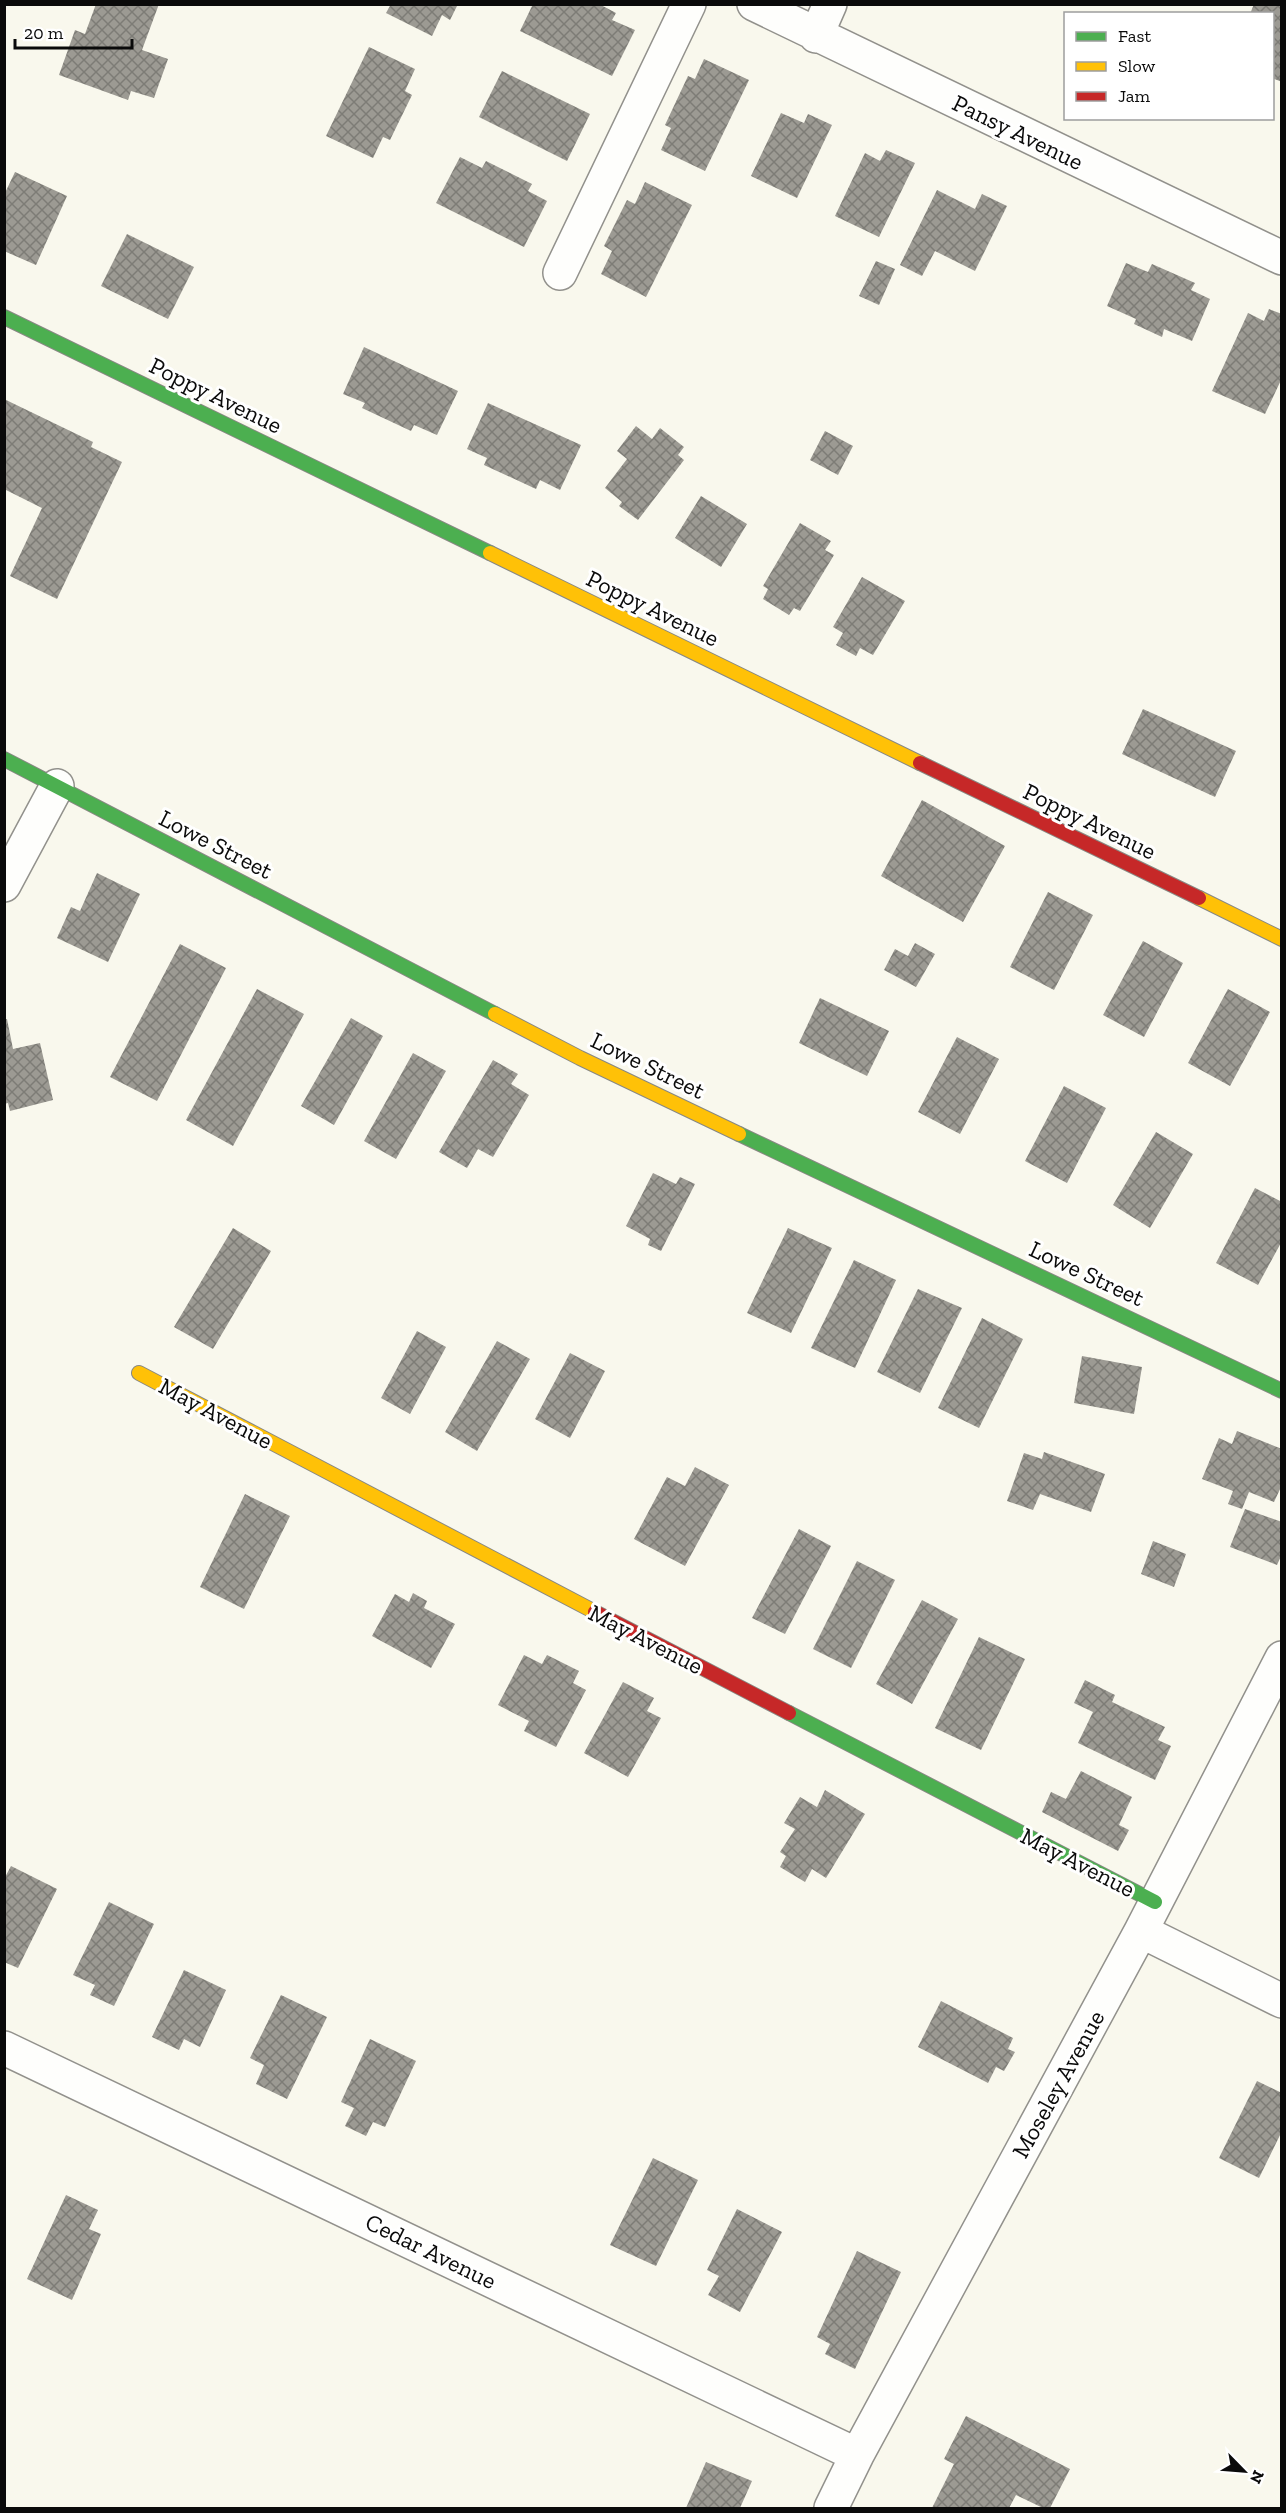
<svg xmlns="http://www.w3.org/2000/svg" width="1286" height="2513" viewBox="0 0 1286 2513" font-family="'Zilla Slab',serif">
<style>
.building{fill:url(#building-cross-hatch)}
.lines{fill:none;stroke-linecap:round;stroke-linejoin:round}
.street-casing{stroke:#92918c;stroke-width:36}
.fast-casing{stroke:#888883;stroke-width:16}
.slow-casing{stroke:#888883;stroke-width:16}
.jam-casing{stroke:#888883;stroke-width:16}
.street{stroke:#fefefc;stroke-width:33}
.fast{stroke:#4caf50;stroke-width:14}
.slow{stroke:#ffc107;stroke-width:14}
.jam{stroke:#c62828;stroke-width:14}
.labels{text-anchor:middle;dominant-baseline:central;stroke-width:6;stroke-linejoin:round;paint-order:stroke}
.street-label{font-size:24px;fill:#0a0a0a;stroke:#fff}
</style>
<defs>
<pattern id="building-cross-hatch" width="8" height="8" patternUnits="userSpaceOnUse" patternTransform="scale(1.5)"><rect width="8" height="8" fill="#9c9a93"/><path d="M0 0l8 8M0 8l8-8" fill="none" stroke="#7d7c76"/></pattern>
</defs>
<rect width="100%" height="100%" fill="#f9f8ed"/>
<!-- building -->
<path class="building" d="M96,4H159L142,50L168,59L154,98L131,91L128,100L59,75L75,30L85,34Z
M391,4H458L450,20L442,15L432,36L386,13Z
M533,4H599L616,13L612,20L635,30L612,76L520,31Z
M1254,4H1282V82L1272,78V14H1250Z
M369,47L415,69L405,91L412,95L390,140L383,137L373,158L326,136Z
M704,59L749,80L705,171L661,150L671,128L665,125L688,76L695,79Z
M502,71L590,114L567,161L479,117Z
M781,113L804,123L808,114L832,125L797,198L751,176Z
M886,150L915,163L879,237L835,216L865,153L880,161Z
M460,157L482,168L486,161L532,184L528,191L547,201L524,247L436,203Z
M15,172L67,196L36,265L4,251V195Z
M645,182L692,205L646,297L601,274L612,251L604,246L627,200L635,204Z
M937,190L975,209L982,194L1007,206L975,271L935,251L922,276L900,265Z
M127,234L194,267L168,319L101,286Z
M876,261L895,269L879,305L859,296Z
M1126,263L1148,272L1152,264L1195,283L1191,290L1210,299L1192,341L1164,329L1162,337L1134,324L1136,319L1107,306Z
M1269,309L1282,314V378L1265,414L1212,391L1248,313L1264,321Z
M364,347L458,391L437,435L414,425L411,431L362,408L365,403L343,394Z
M4,399L93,442L91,447L122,462L57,599L10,576L42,508L4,489Z
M488,403L581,445L560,490L540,480L536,489L484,465L487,458L467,449Z
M636,426L652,439L660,428L684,447L678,455L684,460L638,520L619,506L622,502L605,488L627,459L617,451Z
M825,431L853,446L838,475L810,460Z
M701,496L747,524L721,567L675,538Z
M800,523L831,541L825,550L834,555L800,611L794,608L789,615L763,599L768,589L763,586Z
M862,577L905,601L873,655L860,648L856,656L836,645L843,633L833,627Z
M1143,709L1236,751L1215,797L1122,754Z
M922,800L1005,846L963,922L881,876Z
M97,873L140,894L108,962L57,938L71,907L80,911Z
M1048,892L1093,915L1054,990L1010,967Z
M1143,941L1183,963L1144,1037L1103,1015Z
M915,943L935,954L916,987L884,970L895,949L908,956Z
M180,944L226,968L157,1101L110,1077Z
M257,989L304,1014L233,1146L186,1120Z
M1228,989L1270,1012L1230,1086L1188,1063Z
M820,998L889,1031L867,1076L799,1043Z
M351,1018L383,1036L334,1125L301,1106Z
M4,1019H7L13,1049L40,1043L53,1100L10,1111L8,1103L4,1104Z
M957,1037L999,1059L960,1134L918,1112Z
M413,1053L446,1071L396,1159L364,1141Z
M493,1060L518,1074L511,1084L529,1095L493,1157L478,1149L467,1168L439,1152Z
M1064,1086L1106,1108L1067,1183L1025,1161Z
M1156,1132L1193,1154L1150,1228L1113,1205Z
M653,1173L676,1184L680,1177L695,1184L661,1251L648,1245L650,1239L626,1226Z
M1255,1188L1282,1202V1241L1258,1285L1216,1263Z
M233,1228L271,1251L213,1349L174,1327Z
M788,1228L832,1248L791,1333L747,1313Z
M854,1260L896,1280L855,1368L811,1348Z
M918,1289L962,1308L920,1393L877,1372Z
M982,1318L1023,1339L979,1428L938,1408Z
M417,1331L446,1347L410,1414L381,1398Z
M497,1341L530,1359L477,1451L445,1432Z
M570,1353L605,1371L570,1438L535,1419Z
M1082,1356L1142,1367L1134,1414L1074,1403Z
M1237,1431L1282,1449V1485L1274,1502L1249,1492L1242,1509L1228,1504L1233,1491L1202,1479L1219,1438L1232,1444Z
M1044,1452L1105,1474L1091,1512L1040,1494L1033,1510L1007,1501L1024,1453L1042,1459Z
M695,1467L729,1485L685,1566L634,1539L667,1477L685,1486Z
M245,1494L290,1516L244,1609L200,1587Z
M1245,1509L1282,1522V1554L1277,1565L1230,1547Z
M799,1529L831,1546L785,1634L752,1618Z
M1153,1541L1186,1554L1174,1587L1141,1574Z
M857,1561L895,1580L851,1668L813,1649Z
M413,1593L427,1601L424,1608L455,1624L431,1668L372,1636L395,1594L409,1602Z
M922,1600L958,1619L912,1704L876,1684Z
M979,1637L1025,1659L981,1750L935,1728Z
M524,1655L542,1664L547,1655L579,1671L573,1683L586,1690L556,1747L524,1731L529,1721L498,1705Z
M1085,1680L1115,1695L1112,1702L1165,1727L1158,1740L1171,1746L1155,1780L1078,1743L1093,1712L1074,1703Z
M623,1682L654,1698L647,1711L661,1718L628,1777L584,1753Z
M1081,1771L1132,1797L1119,1825L1129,1830L1118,1851L1042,1812L1051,1792L1066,1799Z
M825,1790L865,1814L826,1878L812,1869L805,1882L780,1867L786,1856L780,1852L795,1829L784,1823L800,1797L817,1807Z
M11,1866L57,1889L18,1968L4,1962V1879Z
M109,1902L154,1924L114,2006L90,1995L95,1985L73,1975Z
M184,1970L226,1990L200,2047L184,2039L179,2050L152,2037Z
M281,1995L327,2017L287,2099L256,2084L264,2065L250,2058Z
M941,2001L1013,2038L1008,2049L1015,2052L1004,2071L996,2067L988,2083L918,2047Z
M370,2039L416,2061L385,2127L373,2122L366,2136L345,2126L354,2108L341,2102Z
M1257,2081L1282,2093V2131L1259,2178L1219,2158Z
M653,2158L698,2180L656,2266L610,2245Z
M66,2195L98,2210L89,2229L101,2234L72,2300L27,2279Z
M737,2209L782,2232L740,2312L708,2295L719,2276L707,2270Z
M857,2251L901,2272L855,2369L825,2354L830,2344L817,2337Z
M966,2416L1070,2469L1050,2508H1043L1016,2495L1009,2508H932L954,2464L944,2459Z
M706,2462L752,2481L740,2508H686Z"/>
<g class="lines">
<!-- street casing -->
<g class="street-casing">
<path id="street" d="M754,4L1282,258
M816,36L830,4
M560,273L689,4
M4,885L57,786
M1141,1931L1282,2001
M4,2048L857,2455
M831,2508L857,2455L1141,1931L1282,1658"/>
</g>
<!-- fast casing -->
<g class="fast-casing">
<path id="fast" d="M4,317L490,553
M4,759L495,1014
M739,1134L1282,1391
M789,1713L1155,1902"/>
</g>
<!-- slow casing -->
<g class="slow-casing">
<path id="slow" d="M490,553L920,763
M1199,898L1282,939
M495,1014L580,1058L739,1134
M139,1373L595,1612"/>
</g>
<!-- jam casing -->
<g class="jam-casing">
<path id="jam" d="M920,763L1199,898
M595,1612L789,1713"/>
</g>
<!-- street -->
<use href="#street" class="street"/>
<!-- fast -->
<use href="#fast" class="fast"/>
<!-- slow -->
<use href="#slow" class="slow"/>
<!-- jam -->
<use href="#jam" class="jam"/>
</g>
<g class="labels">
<!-- street labels -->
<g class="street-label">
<text transform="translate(1018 132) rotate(26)">Pansy Avenue</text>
<text transform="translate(216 395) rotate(26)">Poppy Avenue</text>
<text transform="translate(653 608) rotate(26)">Poppy Avenue</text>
<text transform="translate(1090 821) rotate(26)">Poppy Avenue</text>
<text transform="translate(216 844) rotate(27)">Lowe Street</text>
<text transform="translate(648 1065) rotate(26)">Lowe Street</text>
<text transform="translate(1087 1273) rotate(25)">Lowe Street</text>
<text transform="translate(216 1413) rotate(28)">May Avenue</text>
<text transform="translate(646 1639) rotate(27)">May Avenue</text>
<text transform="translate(1078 1862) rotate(27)">May Avenue</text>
<text transform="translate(1058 2084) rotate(-61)">Moseley Avenue</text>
<text transform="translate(431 2251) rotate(26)">Cedar Avenue</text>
</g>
</g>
<!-- border -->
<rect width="1286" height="2513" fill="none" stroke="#0a0a0a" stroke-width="12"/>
<!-- legend -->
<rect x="1064" y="12" width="210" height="108" fill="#ffffff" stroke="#9d9d9d" stroke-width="1.5"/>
<rect x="1076" y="32" width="30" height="9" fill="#4caf50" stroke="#9d9d9d" stroke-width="1.5"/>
<text x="1118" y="42" font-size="18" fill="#0a0a0a">Fast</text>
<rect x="1076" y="62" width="30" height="9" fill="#ffc107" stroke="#9d9d9d" stroke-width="1.5"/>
<text x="1118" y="72" font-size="18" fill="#0a0a0a">Slow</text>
<rect x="1076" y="92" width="30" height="9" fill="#c62828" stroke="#9d9d9d" stroke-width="1.5"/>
<text x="1118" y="102" font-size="18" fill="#0a0a0a">Jam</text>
<!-- north arrow -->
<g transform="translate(1244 2471) rotate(115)" stroke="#ffffff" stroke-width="4.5" paint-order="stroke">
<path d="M0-4.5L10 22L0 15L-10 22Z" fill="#0a0a0a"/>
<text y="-9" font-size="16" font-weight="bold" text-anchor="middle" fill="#0a0a0a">N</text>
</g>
<!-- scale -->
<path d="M15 39v9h117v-9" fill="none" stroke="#0a0a0a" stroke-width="3"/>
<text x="24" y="39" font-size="18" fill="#0a0a0a" stroke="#ffffff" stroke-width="4.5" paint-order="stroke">20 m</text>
</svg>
